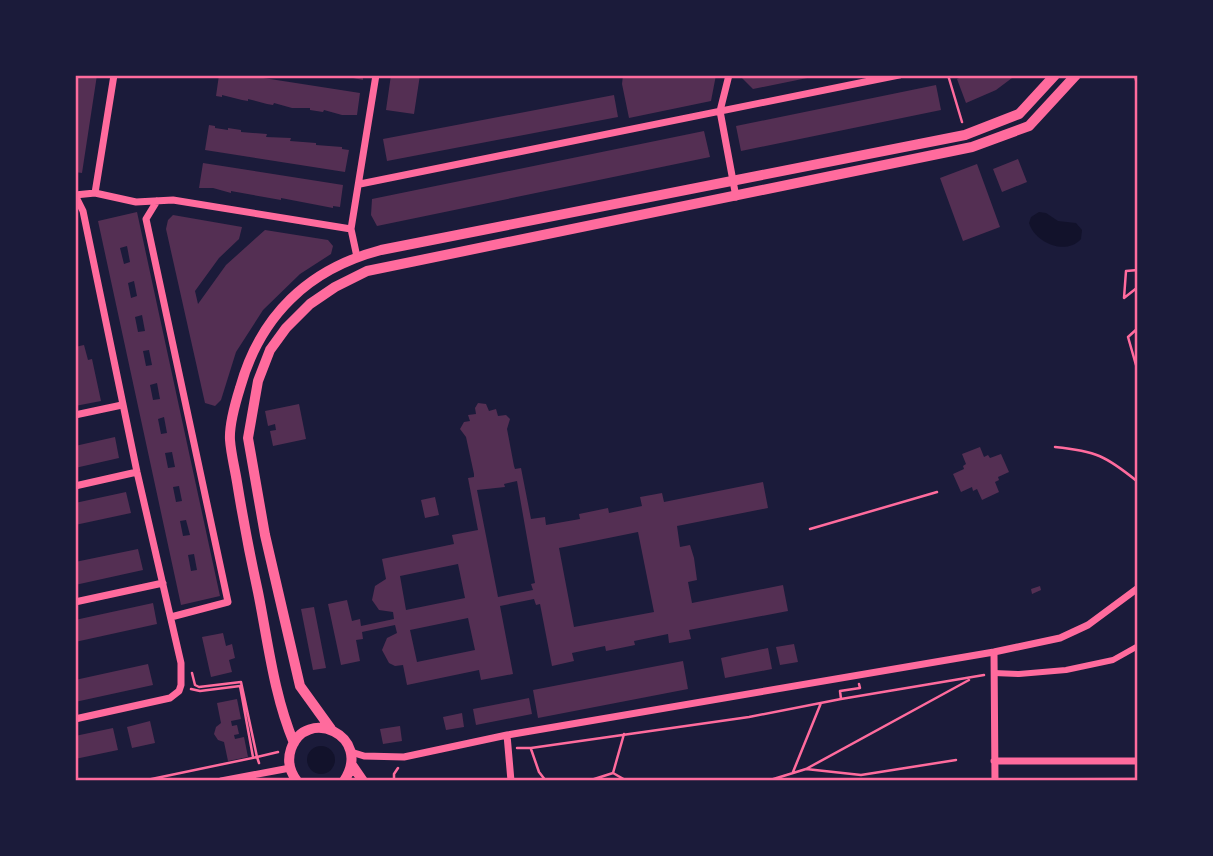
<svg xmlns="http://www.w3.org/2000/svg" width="1213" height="856" viewBox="0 0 1213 856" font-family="'Golos Text',sans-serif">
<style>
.water{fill:#12122b}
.building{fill:#542f53;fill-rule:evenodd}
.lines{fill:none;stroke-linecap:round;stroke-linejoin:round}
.path{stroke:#ff6b9d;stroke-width:2.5}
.pedestrian{stroke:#ff6b9d;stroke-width:6}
.minor{stroke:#ff6b9d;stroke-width:7}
.tertiary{stroke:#ff6b9d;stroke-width:10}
.neatline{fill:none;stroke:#ff6b9d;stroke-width:2.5}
</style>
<rect width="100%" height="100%" fill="#1b1b3a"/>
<!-- water -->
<path class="water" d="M1039,212L1046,213L1058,221L1076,223L1082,230L1081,239C1066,256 1035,243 1029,223L1031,217Z
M307 760a14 14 0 1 1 28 0a14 14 0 1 1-28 0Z"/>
<!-- building -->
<path class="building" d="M75,75H97L82,173L75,172V103L77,88H75Z
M219,75H244L360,93L357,115H342L324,110L323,112L310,110V108H292L274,103L273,105L267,104L248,99V101L242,100L222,95V97L216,96Z
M338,75H363V80Z
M391,75H420L414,114L386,110Z
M623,75H716L711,101L629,118L622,84Z
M739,75H817V76L753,89Z
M965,75H1016L996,90L966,103L957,79Z
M936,85L941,110L741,151L736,126Z
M614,95L618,117L387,161L383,139Z
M209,125L215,126V128L228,130V128L241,130V132L267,134L266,137L291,138L290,141L316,143V145L342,147V149L349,150L345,172L205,150Z
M704,131L710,157L377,226L371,215L372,199Z
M1018,159L1027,182L1002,192L993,169Z
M203,163L343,185L340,207L333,206V208L281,198V200L231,191V193L213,188H199Z
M977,164L1000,227L963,241L940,178Z
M137,212L220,596L181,605L98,221ZM127,246L130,262L124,264L120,248ZM134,281L137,296L131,298L128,283ZM142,315L145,331L138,332L135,317ZM149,350L152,365L146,366L143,351ZM157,383L160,399L153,400L150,385ZM164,417L167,433L161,434L158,419ZM172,452L175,467L168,468L165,453ZM179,486L182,501L176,502L173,487ZM186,520L190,535L183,536L180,521ZM194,554L197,570L191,571L188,555Z
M173,215L242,227L239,239L219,258L195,291L198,304L226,265L265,230L328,240L333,246L331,254L300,274L263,310L236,352L221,400L215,406L205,403L166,229L168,220Z
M84,345L88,360L92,359L101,401L75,406V347Z
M478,403L486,404L489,411L496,409L498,416L506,415L510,419L507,429L514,466L515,469L521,468L531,519L545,517L546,525L580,519L579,514L608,508L609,513L642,506L640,497L662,493L664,502L763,482L768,508L677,526L680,547L690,545L694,558L697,580L688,582L692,603L783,585L788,611L689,630L691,639L669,643L668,634L634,641L635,645L606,651L605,646L572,653L574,661L552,666L540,604L536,605L534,599L500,606L513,674L481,680L479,670L407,685L403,665L395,666L389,663L382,650L387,638L397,633L395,625L362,632L363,639L356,640L360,661L341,665L328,604L347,600L352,621L360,619L361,626L394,619L393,612L379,610L372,600L375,586L386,579L382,559L454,544L452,535L478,530L468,478L474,477V474L466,437L460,429L464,422L470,421L468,415L476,414L475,408ZM517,481L535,583L531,584L533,590L498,597L477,490L505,487L504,484ZM638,532L654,612L574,627L559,548ZM458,564L465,598L406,610L400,576ZM468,618L475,650L417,662L410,630Z
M299,404L306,439L273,446L270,431L276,430L275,424L268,426L265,411Z
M115,437L119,458L75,468V446Z
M980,447L984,457L988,455L990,458L1001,454L1009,472L998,477L999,480L995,482L999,492L982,500L977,489L973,491L972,487L961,492L953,474L964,469L963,466L966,464L962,454Z
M126,492L131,513L75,525V503Z
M435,497L439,515L425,518L421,500Z
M138,549L143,570L75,585V562Z
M1040,586L1041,590L1032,594L1031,589Z
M153,603L157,624L75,642V620Z
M314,607L326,668L313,670L301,609Z
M223,633L226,646L232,644L235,658L229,660L232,672L211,677L202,637Z
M794,644L798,662L780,665L776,647Z
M768,648L772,669L725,678L721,658Z
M683,661L688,689L538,718L533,690Z
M148,664L153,685L75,702V680Z
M529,698L532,714L476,725L473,709Z
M237,699L241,719L231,721L232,726L237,725L239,734L234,735L235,739L244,737L248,757L228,761L224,742L218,740L214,734L216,727L221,723L217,703Z
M462,713L464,727L446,730L443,717Z
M150,721L155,743L132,748L127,727Z
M400,726L402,741L383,744L380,729Z
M113,728L118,750L75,759V736Z
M1138,777V781H1064V778Z"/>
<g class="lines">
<!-- path -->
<path class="path" d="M948,75L962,122
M1135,75L1138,90
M1138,270L1126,271L1124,298L1138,287
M1138,328L1128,337L1138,372
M1055,447C1096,451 1106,456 1138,482
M810,529L937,492
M192,673L195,685L199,687L241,682L257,757L278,752
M191,689L200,691L240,686L253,757
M841,699L840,691L860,688L859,684
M517,748H531L749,717L841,699L984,675
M531,749L539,772L546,781
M806,769L861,775L956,760
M793,772L821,703
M613,773L624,734
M142,781L257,757L259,763
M394,781V774L398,768
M588,781L613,773L627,781
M767,781L806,769L969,680"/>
<!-- pedestrian -->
<path class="pedestrian" d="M994,673L1019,674L1066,670L1113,660L1138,646"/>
<!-- minor -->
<path class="minor" d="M729,75L720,111L736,197
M360,184L899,75
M95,193L114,75
M75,195L83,211L137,472L181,663V685L179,691L170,698L75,719
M75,195L95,193L136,202L173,200L351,229
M157,201L146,219L228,602L171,617
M357,257L351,229L376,75
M75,415L122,405
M75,486L137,472
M75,602L163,583
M994,652L995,781
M507,735L511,781
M351,752L364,756L404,757L507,735L994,652L1060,638L1088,625L1138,588
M994,761H1138
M221,781L290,768"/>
<!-- tertiary -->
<path class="tertiary" d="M331,729L300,686L265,535L248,438L258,381L270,350L286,328L310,304L335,287L367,271L972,147L1029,126L1076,75
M294,743C274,696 268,642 258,592C250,556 243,519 237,482C235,469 231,454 230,440C229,424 235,404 240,388C260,316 308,269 381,250L965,135L1019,114L1055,75
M352,765L363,781
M297,781C290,772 287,761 291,749C305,706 374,735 344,781"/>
</g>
<!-- border -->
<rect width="1213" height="856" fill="none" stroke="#1b1b3a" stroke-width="154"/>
<rect x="77" y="77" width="1059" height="702" class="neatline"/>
</svg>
